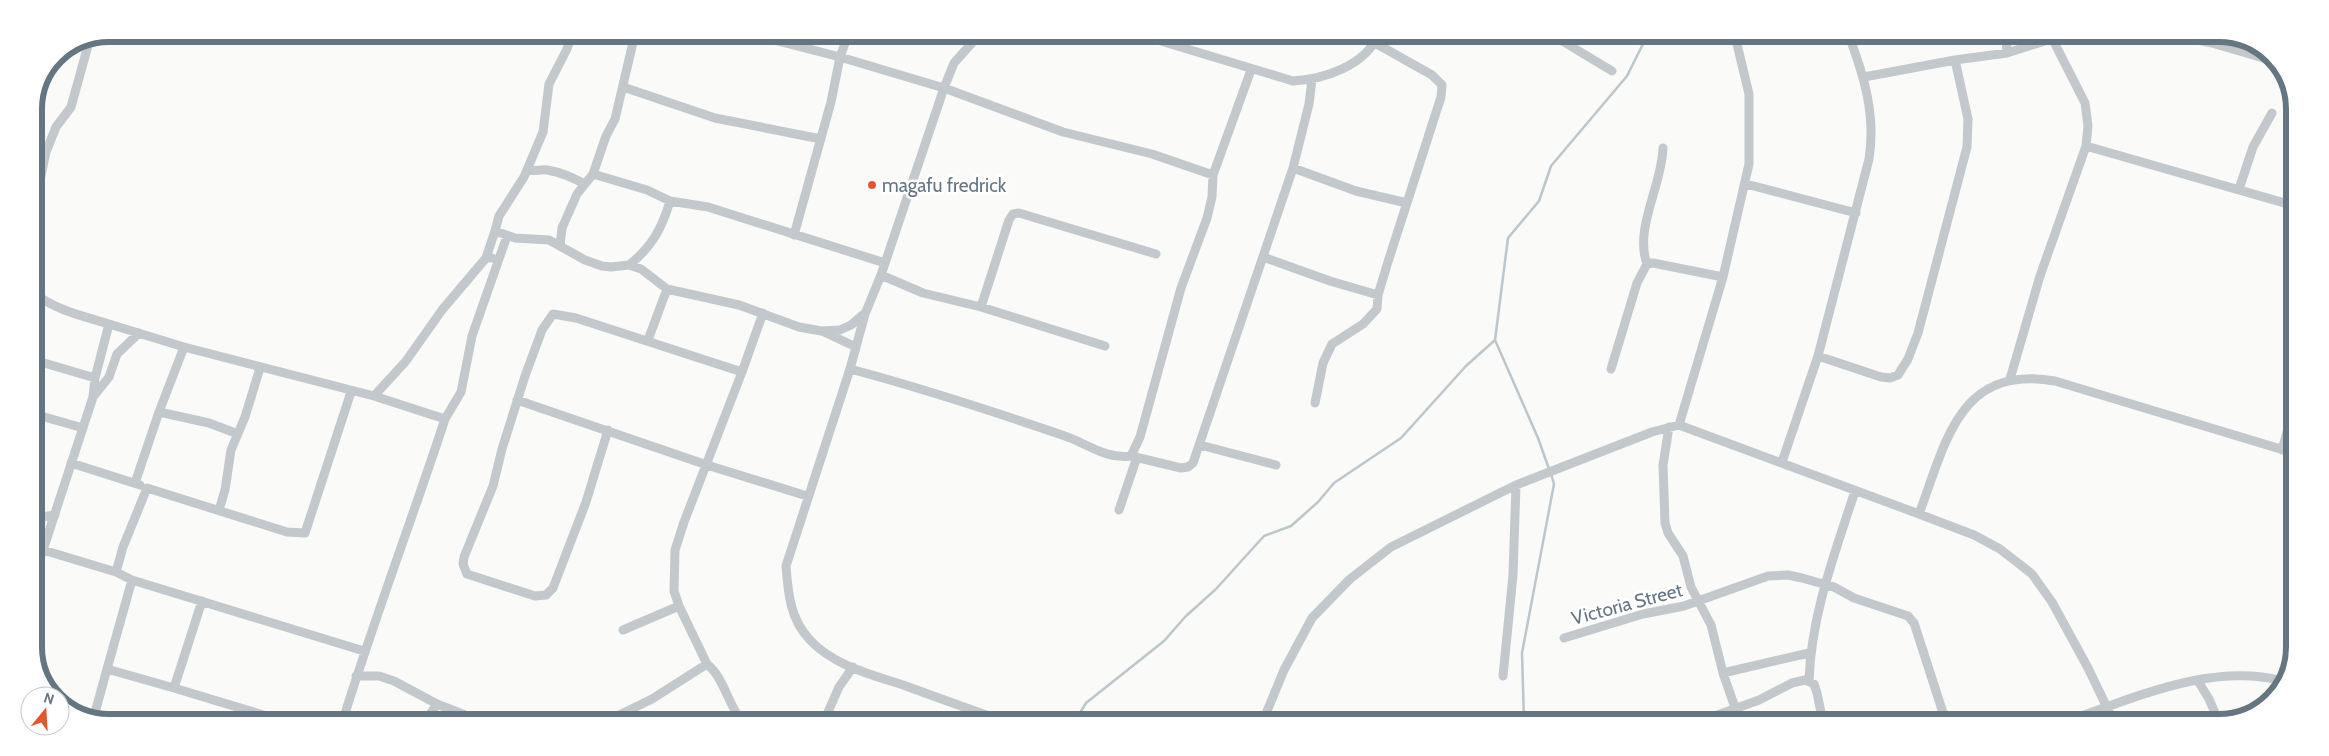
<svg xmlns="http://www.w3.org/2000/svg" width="2329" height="756" viewBox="0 0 2329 756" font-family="Cabin,sans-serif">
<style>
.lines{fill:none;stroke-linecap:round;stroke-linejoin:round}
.stream{stroke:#bbc7cb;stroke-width:2.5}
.street{stroke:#c3c8cc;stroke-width:9}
.poi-dot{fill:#e4572e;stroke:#fff;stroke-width:2}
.labels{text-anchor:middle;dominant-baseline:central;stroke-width:5;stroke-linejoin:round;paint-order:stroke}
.poi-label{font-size:19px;fill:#657683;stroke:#fff;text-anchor:start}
.street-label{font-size:19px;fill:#657683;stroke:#fff}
.rim{fill:none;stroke:#657683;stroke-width:6}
</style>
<rect width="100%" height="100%" fill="#fafaf8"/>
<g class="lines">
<!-- stream -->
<path class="stream" d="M1549,469L1538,438L1495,340L1508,238L1539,201L1551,166L1627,76L1647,36
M1075,721L1086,703L1164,641L1185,617L1216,589L1264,536L1291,526L1318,502L1334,483L1401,438L1466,366L1495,340
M1524,721L1522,653L1554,484L1551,474"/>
<!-- street -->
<path class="street" d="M755,35L840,57L944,88L1063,132L1152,154L1213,175
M979,35L954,63L944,88L881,275L865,314L850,369L786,566C788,593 790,619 810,640C834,666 873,675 906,686C938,698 970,709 1003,721
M1141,35L1293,81C1324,79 1365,66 1378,35
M1554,36L1612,71
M2006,36L2007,53
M2179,36L2212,43L2277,62
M2241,51L2246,40
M1864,77L1955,60L2007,53L2054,38
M623,87L715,118L821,139
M2086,146L2295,206
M1293,168L1356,191L1407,203
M527,170C535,172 540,169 547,170C561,172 573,178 585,184
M593,174L647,190L670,201L708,207L885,263
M1746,184L1856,213
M2239,189L2253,147L2272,113
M34,209L46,152L56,127L71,107L89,42
M495,231L499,216L524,177L543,132L549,84L567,49L572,34
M794,235L831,102L840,57L848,35
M560,246L562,228L577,194L593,174L606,136L615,119L635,34
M1263,257L1330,281L1378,295
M486,258L495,231L515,238L549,240L585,260L602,266L611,267L629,265L641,269L667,289L739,305L799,327L821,331L840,330L851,325L864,314
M1647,264C1634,228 1662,186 1663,148
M629,265C652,247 662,228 670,201
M881,275L923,293L981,307L1105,346
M34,293C55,310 83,316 109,324L95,378L93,397L43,550L116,572L132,580L364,651
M981,307L1009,220L1013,214L1019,213L1156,254
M109,324L184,347L374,396L445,419
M822,331L856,347
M648,340L667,289
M1818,356L1881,377L1890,378L1898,375L1908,359L1918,333L1967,147L1968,119L1955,60
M34,360L95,378
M850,369C922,388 992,411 1062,435C1085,442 1106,460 1131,456L1140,437L1181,288L1207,218L1212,197L1213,175L1251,70
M1611,369L1637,283L1647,264L1653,263L1723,277
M2010,379L2040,276L2086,146L2088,126L2085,103L2053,40L2045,36
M374,396L406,361L442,310L486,258H492
M93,397L109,377L117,354L139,333
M517,400L707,465L807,496
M1315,403L1323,363L1332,344L1363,324L1377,309L1378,295L1387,265L1441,97L1442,85L1432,75L1375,43
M159,412L209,423L238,434
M34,414L83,428
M1679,425L1723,277L1749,164V94L1735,36
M1669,427L1663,465L1665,523L1668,533L1683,556L1691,587L1711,625L1723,673L1740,722
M608,430L586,502L553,588L546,595L535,596L467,574L463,564L464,557L493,486L502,449L525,376L542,330L553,314L576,318L742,372L763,313
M1200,445L1276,465
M2282,450L2294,407
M1131,456L1181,468L1188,467L1193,463L1293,168L1309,104L1312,80
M1782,462L1818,356L1869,159C1876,115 1864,76 1849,36
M71,463L140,485
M135,483L159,412L184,347
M219,510L225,490L231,450L245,417L260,368
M1119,510L1137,457
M1919,514C1946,442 1959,364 2055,381L2294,453
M34,518L55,515
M116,572L123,547L147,488L287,532L305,533L351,392
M34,573L43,550
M132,580L107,669L174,688
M202,601L174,688L280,720
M623,630L679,606
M1564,638L1643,614L1684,606L1768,576L1788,575L1802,578L1834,587L1854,598L1908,616L1914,623L1946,722
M1723,673L1809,653
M356,676H379L394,681L437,704L478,720
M1503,676L1513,575L1516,485
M1809,681C1811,615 1835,553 1855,491
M2198,681L2209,699L2219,722
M93,720L107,669
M343,720C374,619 412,520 445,419L461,392L472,336L507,236
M426,720L437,704
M609,720L652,699L707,664
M741,720C727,702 724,678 707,664L679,606L674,591L675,550L684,522L742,372
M824,721L839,687L853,667
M1263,721L1284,670L1312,618L1350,579L1391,547L1516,485L1652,432L1679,425L1919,514L1974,535L2000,549L2032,574L2052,602L2088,668L2114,722
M1698,722L1759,700L1792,683L1805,680L1814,684L1817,693L1823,722
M2064,722C2133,699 2209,662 2283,681"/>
</g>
<!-- markers -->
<circle class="poi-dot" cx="872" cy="185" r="5"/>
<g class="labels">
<!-- poi labels -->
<g class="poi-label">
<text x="882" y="185">magafu fredrick</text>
</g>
<!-- street labels -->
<g class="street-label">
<text transform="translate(1627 604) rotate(-15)">Victoria Street</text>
</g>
</g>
<!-- crop -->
<path d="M0 0H2329V756H0ZM109 42H2219A67 67 0 0 1 2286 109V647A67 67 0 0 1 2219 714H109A67 67 0 0 1 42 647V109A67 67 0 0 1 109 42Z" fill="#fff" fill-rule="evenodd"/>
<path class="rim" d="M109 42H2219A67 67 0 0 1 2286 109V647A67 67 0 0 1 2219 714H109A67 67 0 0 1 42 647V109A67 67 0 0 1 109 42Z"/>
<!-- north arrow -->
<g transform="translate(45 711) rotate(18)"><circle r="24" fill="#ffffff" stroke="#c1c8cd"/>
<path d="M0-4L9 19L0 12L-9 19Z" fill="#e4572e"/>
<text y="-8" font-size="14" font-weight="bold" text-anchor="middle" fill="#657683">N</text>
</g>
</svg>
